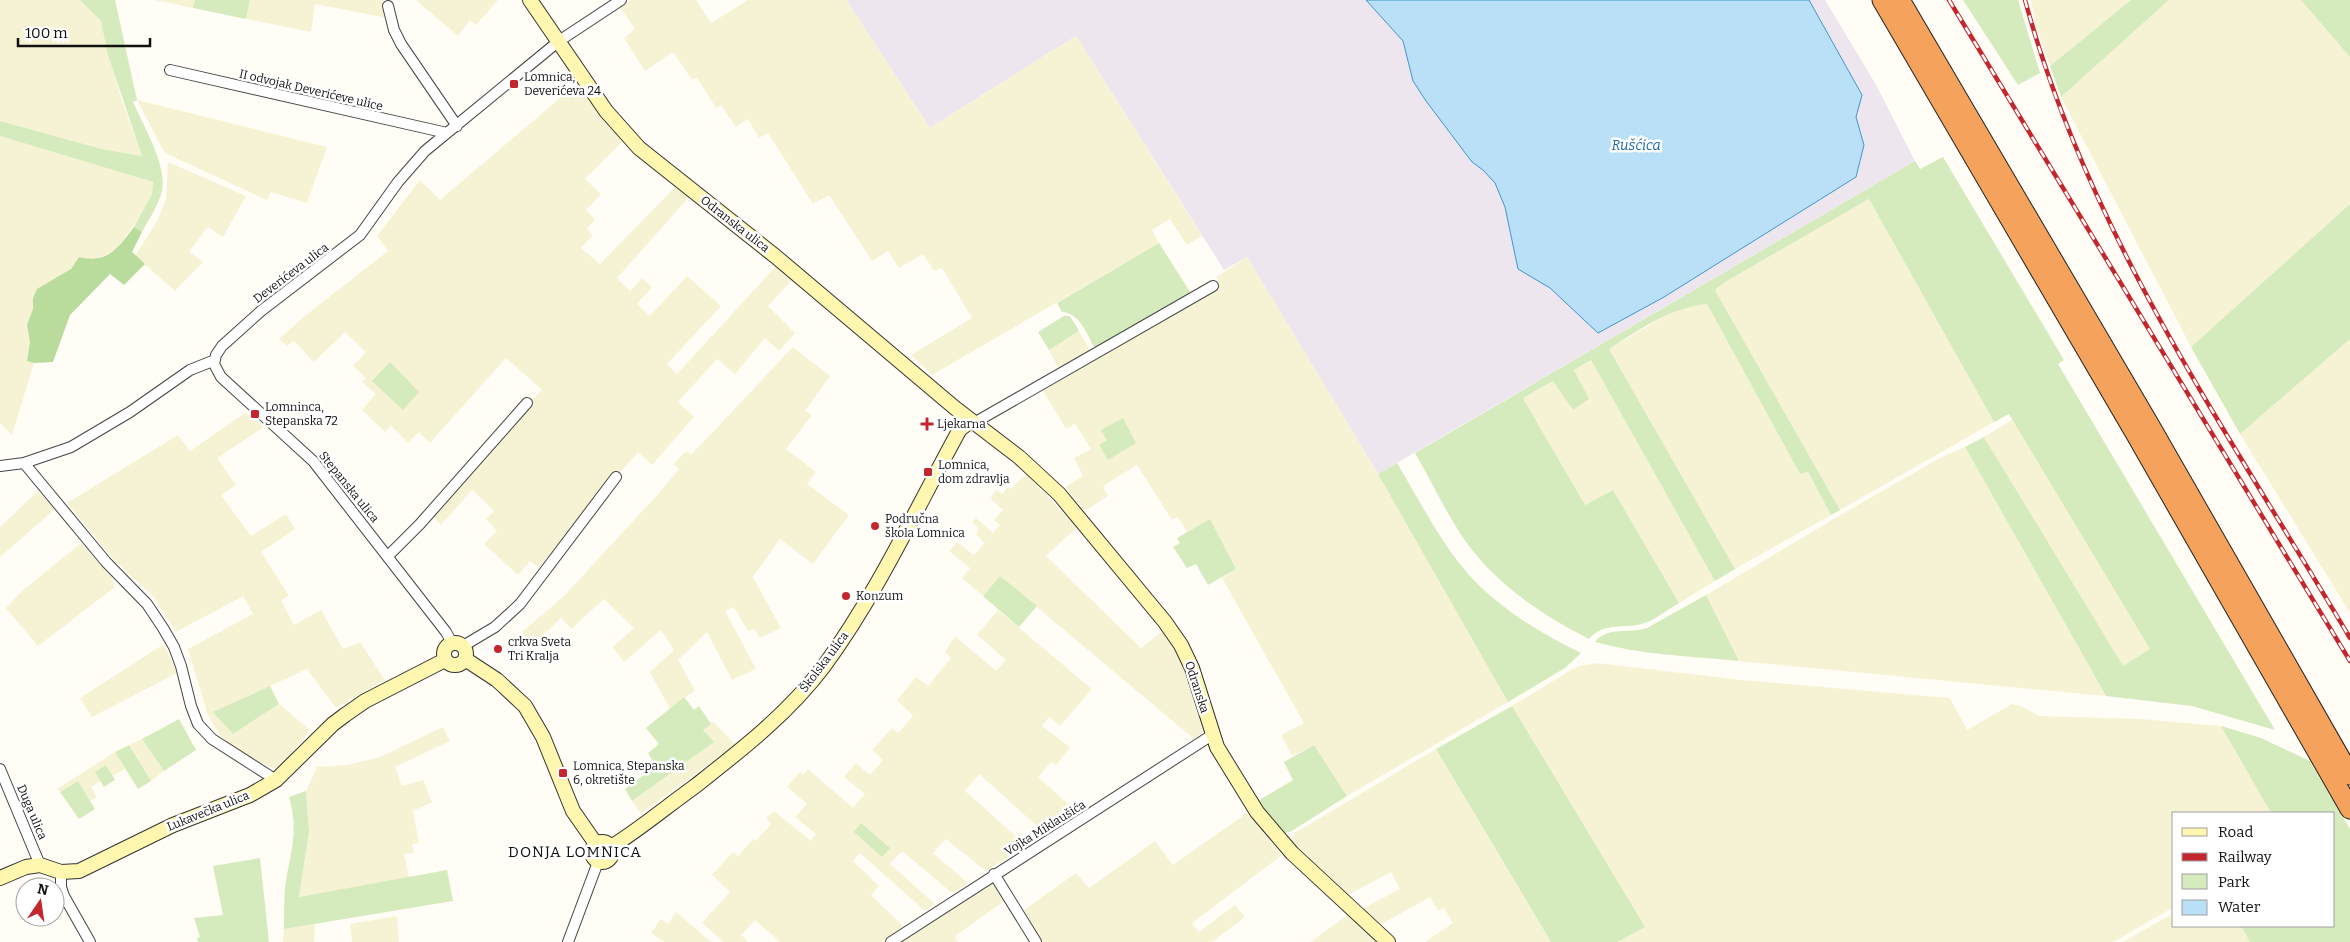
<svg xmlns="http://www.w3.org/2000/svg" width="2350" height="942" viewBox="0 0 2350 942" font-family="Bitter,serif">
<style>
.industrial{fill:#eee6ef}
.farmland{fill:#f6f3d4}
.green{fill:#d5ebbd}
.forest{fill:#b9dc9c}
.water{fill:#b9e0f7;stroke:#3f96cf}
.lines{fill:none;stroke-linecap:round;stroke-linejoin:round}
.street-casing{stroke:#444;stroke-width:12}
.secondary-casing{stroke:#333;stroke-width:16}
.highway-casing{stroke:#222;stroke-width:21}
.street{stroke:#fff;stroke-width:10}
.secondary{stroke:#fff6b0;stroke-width:14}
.highway{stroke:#f5a25d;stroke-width:19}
.rail-casing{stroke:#c4262e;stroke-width:4.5}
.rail{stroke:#fff;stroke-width:2.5;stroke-dasharray:8;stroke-linecap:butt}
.poi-dot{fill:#c4262e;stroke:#fff;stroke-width:2}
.labels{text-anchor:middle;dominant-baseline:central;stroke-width:5;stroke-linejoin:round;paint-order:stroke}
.poi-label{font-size:12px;fill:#111;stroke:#fff;text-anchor:start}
.street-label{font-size:12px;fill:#111;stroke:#fff}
.water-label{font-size:14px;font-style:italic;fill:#1768a6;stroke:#fff}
.quarter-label{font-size:15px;letter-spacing:1px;fill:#111;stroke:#fff}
</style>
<rect width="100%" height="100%" fill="#fffdf5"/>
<!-- industrial -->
<path class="industrial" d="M846,0H1825L1875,83L1915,161L1378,474L1247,257L1224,270L1076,36L930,128Z"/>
<!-- farmland -->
<path class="farmland" d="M0,0H80L93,12L101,21L120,95L142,156L102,149L0,121Z
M155,0H195L193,8Z
M250,0H383L388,18L315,4L311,32L246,19Z
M416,0H498L476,25L470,20L458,36Z
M631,0H696L711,23L748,0H846L930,128L1076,36L1202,236L1187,245L1170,219L1152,230L1159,243L932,375L911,355L972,318L942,268L934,271L923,254L899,268L888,251L872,261L829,195L813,204L768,133L759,138L748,119L736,127L721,105L716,108L697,78L692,80L673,52L645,71L624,38L635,29L620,7Z
M2031,0H2131L2050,66L2037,29Z
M2169,0H2301L2350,57V204L2191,347L2061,97Z
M579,82L624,140L585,179L601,194L586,210L595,219L587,229L593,235L581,248L600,264L676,186L689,197L617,278L630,291L642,278L652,287L637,304L650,316L687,276L721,306L667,364L677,374L778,264L794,278L768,306L795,333L779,351L765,338L735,374L717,359L678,402L694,417L652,465L638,452L617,476L614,473L539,568L530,561L518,575L484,544L497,531L486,519L494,511L472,490L441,525L430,513L542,390L506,358L430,443L419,432L408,443L391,426L385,432L362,410L376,394L362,382L366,378L353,366L366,352L345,332L314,362L294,341L287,346L279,339L306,315L388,251L377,236L420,180L440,200Z
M137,100L327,147L307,203L271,192L267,200L167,154L163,150Z
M0,136L153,182L152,194L144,211L115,251L92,261L79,257L71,269L33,298V309L27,325L30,342L27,360L34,363L12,435L0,423Z
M168,162L246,196L223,237L208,227L189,252L203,262L175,291L135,256L157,221L166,200Z
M1869,199L1994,422L1840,510L1715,290L1725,282Z
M1247,257L1378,474L1508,702L1347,796L1314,745L1292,756L1281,735L1304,723L1222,578L1236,569L1210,520L1187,532L1178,517L1172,520L1137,465L1103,486L1108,496L1085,511L1065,487L1083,476L1074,458L1091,449L1075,424L1066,429L1042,389L1220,284L1216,277Z
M1707,304L1800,474L1808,472L1831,515L1735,569L1609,349L1665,316L1688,306Z
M1079,331L1091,352L1060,371L1049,350Z
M2350,339V613L2240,434Z
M793,347L830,376L805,411L812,415L786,449L816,472L807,484L849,515L813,564L780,539L753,577L781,628L760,638L754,629L748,631L734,607L725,611L756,669L732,680L707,632L678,660L695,690L670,709L650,672L674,650L661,630L624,662L613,647L634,628L604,599L571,629L561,618L532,646L522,632L564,596L659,493L679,469L674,464L686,451L691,455Z
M1591,360L1715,581L1679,603L1613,490L1585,505L1523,398L1554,381L1573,410L1574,370Z
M245,413L264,427L217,458L236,485L221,495L251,536L286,514L295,529L261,552L289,596L281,600L294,625L321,610L343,649L360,642L385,680L336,708L307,669L214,712L233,734L279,704L310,730L286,761L274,769L235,749L219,734L208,715L188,649L253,614L243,596L176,632L154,597L115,561L67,503L178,435L190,451Z
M2013,419L2151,649L2123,667L1984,437Z
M1965,447L2106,696L1739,661L1706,595L1839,516L1940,458Z
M1026,474L1077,527L1046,556L1141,648L1164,630L1172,642L1182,661L1202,728V734L1194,739L1000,576L983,596L962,578L970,568L949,551L957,542L974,555L985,543L976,534L979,529L972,522L976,518L993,533L1000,525L994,520L1003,510L990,498L997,490L1002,494L1008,487L1011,489Z
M38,491L55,509L0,557V527Z
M81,543L112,578L115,587L38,646L6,608L22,591Z
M998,610L1092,689L1060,726L1049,717L1042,726L1070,747L1056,765L1051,762L1038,777L1078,813L1046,834L979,774L965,791L1027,846L986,871L946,839L933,853L968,883L952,893L902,851L890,864L935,904L925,911L860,853L853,861L879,886L871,895L904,927L881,942H780L755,920L741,935L749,942H724L702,923L730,892L712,875L733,852L738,856L753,839L756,841L771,824L766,818L774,811L811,841L816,834L795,817L807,804L787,787L800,772L803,775L808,769L853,808L865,794L844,777L856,763L870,775L883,760L872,750L892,728L898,733L913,716L897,700L916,677L928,686L951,658L945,652L955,636L996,671L1006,660L977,635Z
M164,644L177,673L92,717L80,698Z
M1597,663L1741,680L1950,698L1967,730L2012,704L2023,707L2039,716L2140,719L2221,726L2271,813H2174V907L2113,942H1617L1644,927L1512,706L1576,667Z
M713,721L735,745L641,814L632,801L713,742L703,730Z
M443,727L450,741L395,767L402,786L423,780L432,802L413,811L419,843L412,844L414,853L404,854L409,878L299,897L309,832L306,791L317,767L348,765L380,757Z
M142,739L164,771L151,781L129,745Z
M1436,749L1478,820L1551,942H1425L1453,923L1444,908L1438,911L1430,897L1380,925L1362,909L1400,889L1391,872L1346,896L1289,842L1295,833Z
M115,752L125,769L113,776L106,765L95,772L101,781L91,787L97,797L90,801L78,782L60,792L57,789Z
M1247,813L1282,855L1192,923L1199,932L1235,905L1245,917L1212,942H1042L1023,911L1076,873L1089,888L1155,841L1173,865Z
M993,882L1007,899L955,936L958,942H896Z
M676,912L711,942H664L651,933L661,919L668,924Z
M2174,913V926H2241L2250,942H2123Z
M1349,914L1378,942H1310Z
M397,916L399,942H352L350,924Z
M315,924L314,942H283L284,929Z"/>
<!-- green -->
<path class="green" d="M80,0H115L137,100L133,102C143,125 167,165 162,190C159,205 149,219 142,232L134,227L152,194L153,182L0,136V121L102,149L142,156L108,55L101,21Z
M195,0H250L246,19L193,8Z
M1963,0H2018L2040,73L2018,85Z
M2131,0H2169L2061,97L2050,66Z
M2301,0H2350V57L2306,6Z
M1943,157L2064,360L2058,364L2275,730L2192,706L2106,696L1965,447L1984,437L2123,666L2150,649L2009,414L1994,422L1869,199L1725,282L1715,290L1840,510L1831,515L1808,472L1800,474L1707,304C1671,307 1639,330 1609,349L1735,569L1715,581L1591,360L1574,370L1589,399L1573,410L1553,381L1523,398L1585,505L1613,490L1679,603C1667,610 1654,621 1641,624C1622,629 1603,622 1589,639C1543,615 1501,588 1469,546C1449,519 1432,482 1415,453L1915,161L1920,169Z
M2350,204V339L2240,434L2191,347Z
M1159,243L1192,295L1096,350C1087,336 1081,313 1062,312L1057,303Z
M1064,316H1070L1079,331L1049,350L1038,332Z
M390,362L419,392L403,410L372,381Z
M1123,418L1136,443L1108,460L1099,445L1107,440L1101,430Z
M1397,463C1423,506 1447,557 1485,591C1514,617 1547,637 1581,653L1565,668L1508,702L1378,474Z
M1210,519L1236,569L1208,585L1196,564L1187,568L1173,547L1180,543L1177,538Z
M1000,576L1037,606L1019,627L983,596Z
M1706,595L1739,661C1690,656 1641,655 1595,642C1607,626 1630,634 1647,628Z
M270,686L279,704L233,734L213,712Z
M684,697L694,710L699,706L711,724L703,730L714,742L632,801L625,789L656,766L648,753L659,744L646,728Z
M1512,706L1645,927L1617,942H1551L1436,749Z
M179,719L196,750L164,771L142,739Z
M2221,726L2261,738L2310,761L2350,829V942H2250L2241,926H2334V813H2271Z
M129,745L151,781L138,789L115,752Z
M1314,745L1347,796L1290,832L1284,833L1256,802L1293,780L1284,762Z
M106,765L115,780L104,787L95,772Z
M78,781L95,809L79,819L60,792Z
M306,791L309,832L299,897L447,870L453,901L284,929C284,915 284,902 285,889C289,853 300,835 289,797Z
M861,823L890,848L882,857L854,832Z
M260,858L269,942H198L197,938L200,937L194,918L223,915L213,866Z"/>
<!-- forest -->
<path class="forest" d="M134,227L142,232L132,252L145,264L124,285L110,274L70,315L53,362L34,363L27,361L30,342L27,325L33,309V298L37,289L71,269L79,257C108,264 118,248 134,227Z"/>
<!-- water -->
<path class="water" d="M1366,0H1809L1862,95L1856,117L1864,145L1856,177L1664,297L1598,333L1550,288L1518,269L1505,207L1495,183L1483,170L1472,162L1426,101L1413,81L1403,41Z"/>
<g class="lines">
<!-- street casing -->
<g class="street-casing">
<path id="street" d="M388,6L394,30L401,44L457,126
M170,70L447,133
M974,423L1213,286
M24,463L106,562L147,604L163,628L174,647L181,666L191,706L198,724L212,739L276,780
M0,466L24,463L71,447L130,412L190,370L215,360
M388,556L420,524L527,403
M452,643L446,632L313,461L221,377L214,364L216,355L222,346L261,311L360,235L398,182L425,151L559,41L621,0
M463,646L495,627L520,604L616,477
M0,769L40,865
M61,872V887L64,896L90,942
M994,874L1036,942
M568,942L598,862
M891,942L1212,735"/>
</g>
<!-- secondary casing -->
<g class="secondary-casing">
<path id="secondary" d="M530,0L606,111L639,148L775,256L955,408L1019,457L1059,494L1165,622L1181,645L1192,668L1217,747L1257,812L1292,853L1388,942
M444 654a11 11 0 1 1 22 0a11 11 0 1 1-22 0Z
M465,659L497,680L525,706L543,737L573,811L596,844
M592 852a10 10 0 1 1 20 0a10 10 0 1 1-20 0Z
M611,847C640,829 666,807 694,787C741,750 788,714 824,666C878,592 916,509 960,429L971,421
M0,878L26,867L40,865L61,872L79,871L173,825L250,795L276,780L333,724L345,715L365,701L445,660"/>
</g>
<!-- highway casing -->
<g class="highway-casing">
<path id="highway" d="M1882,0L2135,433L2350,809
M1900,0L2149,424L2350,775"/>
</g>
<!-- street -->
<use href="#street" class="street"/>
<!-- secondary -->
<use href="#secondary" class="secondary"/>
<!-- highway -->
<use href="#highway" class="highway"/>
<!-- rail casing -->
<g class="rail-casing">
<path id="rail" d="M1949,0L2350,661
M2025,0C2088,234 2228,432 2350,638"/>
</g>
<!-- rail -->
<use href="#rail" class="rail"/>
</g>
<!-- markers -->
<g class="poi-dot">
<rect x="509" y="79" width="10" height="10" rx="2.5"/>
<rect x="250" y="409" width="10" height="10" rx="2.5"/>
<path d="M924.5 416.5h5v5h5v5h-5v5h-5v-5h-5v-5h5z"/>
<rect x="923" y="467" width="10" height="10" rx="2.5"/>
<circle cx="875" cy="526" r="5"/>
<circle cx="846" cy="596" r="5"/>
<circle cx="498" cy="649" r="5"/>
<rect x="558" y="768" width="10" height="10" rx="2.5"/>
</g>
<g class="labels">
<!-- poi labels -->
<g class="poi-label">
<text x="524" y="77">Lomnica,<tspan x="524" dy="14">Deverićeva 24</tspan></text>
<text x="265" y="407">Lomninca,<tspan x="265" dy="14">Stepanska 72</tspan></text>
<text x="937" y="424">Ljekarna</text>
<text x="938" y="465">Lomnica,<tspan x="938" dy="14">dom zdravlja</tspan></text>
<text x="885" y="519">Područna<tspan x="885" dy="14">škola Lomnica</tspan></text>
<text x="856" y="596">Konzum</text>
<text x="508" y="642">crkva Sveta<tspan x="508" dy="14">Tri Kralja</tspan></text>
<text x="573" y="766">Lomnica, Stepanska<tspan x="573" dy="14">6, okretište</tspan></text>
</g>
<!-- street labels -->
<g class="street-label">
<text transform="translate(311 90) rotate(13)">II odvojak Deverićeve ulice</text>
<text transform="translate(735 224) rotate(38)">Odranska ulica</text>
<text transform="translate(291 273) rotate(-37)">Deverićeva ulica</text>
<text transform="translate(349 487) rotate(51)">Stepanska ulica</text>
<text transform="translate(824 662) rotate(-53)">Školska ulica</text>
<text transform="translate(1197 687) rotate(72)">Odranska</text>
<text transform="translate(208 811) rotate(-22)">Lukavečka ulica</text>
<text transform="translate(32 812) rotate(67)">Duga ulica</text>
<text transform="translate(1045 828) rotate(-32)">Vojka Miklaušića</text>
</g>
<!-- water labels -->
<g class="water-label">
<text x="1636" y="145">Rušćica</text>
</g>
<!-- quarter labels -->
<g class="quarter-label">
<text x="575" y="852">DONJA LOMNICA</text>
</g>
</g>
<!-- legend -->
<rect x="2172" y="812" width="162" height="115" fill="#ffffff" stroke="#a0a0a0"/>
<rect x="2182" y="828" width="25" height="8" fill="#fff6b0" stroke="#a0a0a0"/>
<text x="2218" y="837" font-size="15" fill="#111111">Road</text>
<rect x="2182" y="853" width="25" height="8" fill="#c4262e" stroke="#a0a0a0"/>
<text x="2218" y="862" font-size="15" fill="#111111">Railway</text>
<rect x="2182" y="874" width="25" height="15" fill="#d5ebbd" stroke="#a0a0a0"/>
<text x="2218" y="887" font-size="15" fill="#111111">Park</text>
<rect x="2182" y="900" width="25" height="15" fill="#b9e0f7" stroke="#a0a0a0"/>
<text x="2218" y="912" font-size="15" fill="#111111">Water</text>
<!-- north arrow -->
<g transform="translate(40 902) rotate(13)"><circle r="24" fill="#ffffff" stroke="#a0a0a0"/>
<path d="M0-4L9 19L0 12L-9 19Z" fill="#c4262e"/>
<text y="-8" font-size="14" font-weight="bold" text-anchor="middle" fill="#111111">N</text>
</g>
<!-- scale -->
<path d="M18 38v8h132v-8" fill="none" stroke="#111111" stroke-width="2.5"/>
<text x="25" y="38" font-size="15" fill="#111111" stroke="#ffffff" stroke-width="4" paint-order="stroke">100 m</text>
</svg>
